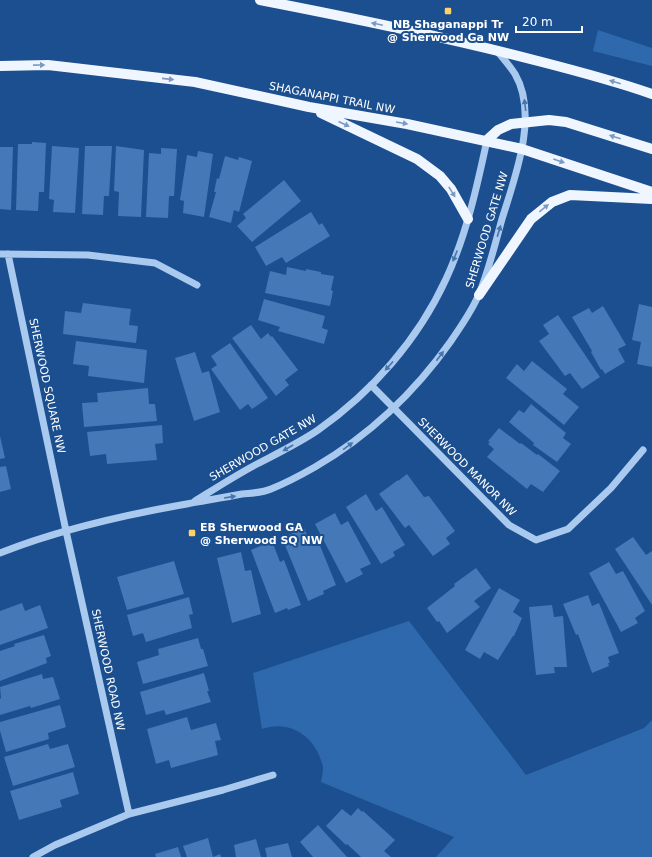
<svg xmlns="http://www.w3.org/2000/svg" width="652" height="857" viewBox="0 0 652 857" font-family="'DejaVu Sans',sans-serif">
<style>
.green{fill:#2e69ad}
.building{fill:#4478b7}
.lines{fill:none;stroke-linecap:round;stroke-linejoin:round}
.minor{stroke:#a9c9ee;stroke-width:7}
.major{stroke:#f0f6ff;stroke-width:10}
.oneway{fill:#7b9ac1}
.oneway2{fill:#4674ac}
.poi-dot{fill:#ffd166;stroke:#1b4f8f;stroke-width:1.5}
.labels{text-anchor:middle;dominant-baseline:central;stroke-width:4;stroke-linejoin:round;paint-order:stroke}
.poi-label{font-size:11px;font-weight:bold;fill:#fff;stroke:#1b4f8f}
.street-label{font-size:11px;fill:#fff;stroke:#1b4f8f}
</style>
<rect width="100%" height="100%" fill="#1b4f8f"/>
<!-- green -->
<path class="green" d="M598,30L652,48V66L593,51Z
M409,621L526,775L644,728L652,720V857H436L454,837L321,782C322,777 323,772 323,767C317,738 291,719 262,729L253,673Z"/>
<!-- building -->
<path class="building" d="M32,142L46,143L44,192H39L38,211L16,210L18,144H32Z
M52,146L79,148L75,213L53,212L54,200L49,199Z
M85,146H112L109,196H104L103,215L82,214Z
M116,146L144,150L141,217L118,216L119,192L114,191Z
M0,147H13L11,210L0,209Z
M161,148L177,149L174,196H169L168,218L146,217L149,153L161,154Z
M198,151L213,154L204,217L183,213L184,201L180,200L187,155L197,157Z
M225,156L238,160L239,157L252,161L239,212L234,210L231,223L209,217L216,192H214L217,178L219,179Z
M284,180L301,201L252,242L237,226L246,218L243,214Z
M311,212L319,225L322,223L330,236L286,263L282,257L266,266L255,247Z
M287,267L306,271V269L321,272V274L334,276L331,290L333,291L330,306L265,293L270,271L286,275Z
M264,299L325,316L322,328L328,330L324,344L278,331L280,327L258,320Z
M83,303L131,309L129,325L138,326L136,343L63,334L65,311L81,313Z
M639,304L652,307V367L637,364L641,342L632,340Z
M603,306L626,345L618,349L625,362L605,374L602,369L601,370L591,352L592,351L572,317L589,308L592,313Z
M558,315L600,377L582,389L570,373L565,376L539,341L549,334L543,325Z
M251,325L261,339L268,333L271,337L272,336L298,370L285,380L289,385L276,396L232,338Z
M76,341L147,350L144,383L88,376L89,366L73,364Z
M230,343L268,398L252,409L248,404L240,410L211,369L217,365L211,356Z
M195,352L202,373L209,371L220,412L194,421L175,358Z
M532,361L567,389L563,394L579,407L564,425L506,378L517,364L524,371Z
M148,388L149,404H155L157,421L84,427L82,403L98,402L97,393Z
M531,404L566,433L563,438L571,444L557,462L533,445L534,443L509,422L519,410L524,413Z
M162,425L163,443L155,444L157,460L107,464L106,454L90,456L87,432Z
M499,428L520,444L521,443L537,455L538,454L560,471L543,492L531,484L527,489L487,457L494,449L488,444L490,442L488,441Z
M0,436L5,458L0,459Z
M6,466L11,489L0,492V467Z
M407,474L424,497L429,496L455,531L446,538L450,544L433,556L409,525L405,528L379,494L398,480V481Z
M366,494L376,511L382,507L405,545L393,552L395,556L381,564L346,507Z
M335,513L341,525L348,521L371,564L360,569L363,574L346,583L315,524Z
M304,528L312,546L319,543L336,585L323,591L324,594L308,601L282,538Z
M633,537L646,555L652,551V605L615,549Z
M272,541L280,562L284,560L301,605L288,610L287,608L275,613L251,550Z
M241,552L245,571L251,570L261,614L232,623L217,558Z
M174,561L184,594L127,610L117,577Z
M609,562L616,574L623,571L645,611L635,618L638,623L621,632L589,573Z
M476,568L491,588L474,601L480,607L447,633L439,621L437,622L427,608L455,586L454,584Z
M499,588L520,600L513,612L522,618L514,636H513L498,660L484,652L480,659L465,650Z
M588,595L592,606L599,603L619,653L608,657L610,663H608L609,666L592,673L578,634L576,635L563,604Z
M189,597L193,614L189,615L192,628L146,642L143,633L133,636L127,615Z
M22,603L25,611L40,605L48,628L0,645V611Z
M552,605L554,617L563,616L567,667H554L555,673L536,675L529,607Z
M44,635L51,656L46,658L47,663L0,681V651L15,646L14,644Z
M198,638L201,649H203L208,666L143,684L137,662L159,655L158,649Z
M204,673L209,691H207L211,702L166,715L164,710L146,715L140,692Z
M42,674L43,679L53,677L60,699L31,708L30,706L0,715V699L1,698L0,687Z
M60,705L66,727L48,733L49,739L6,752L0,731V722Z
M187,717L191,730L216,723L221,740L215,741L218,755L171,768L169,760L156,764L147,729Z
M48,744L50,749L68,744L75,767L13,786L4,757Z
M73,772L79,794L60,800L62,807L19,820L10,791Z
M358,808L362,812L363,811L395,840L384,851L391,857H361L347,844L346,845L326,826L342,809L351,816Z
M318,825L347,857H313L300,842Z
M208,838L213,857L220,854L221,857H187L183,846Z
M256,839L261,857H236L234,845Z
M288,843L292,857H267L265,848Z
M178,847L181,857H156L155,854Z"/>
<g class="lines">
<!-- minor -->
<path class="minor" d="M0,254L88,255L155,263L197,285
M8,254L66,531L129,814
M371,385L509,525L536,540L568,529L611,488L643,450
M195,501C216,488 236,475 257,464C278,453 299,443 318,430C372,392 418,340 446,279C466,236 477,187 487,140
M0,553C58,530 119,516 181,505C201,501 222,498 242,494C251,493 262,493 271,489C286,483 301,475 315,467C370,435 415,392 451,341C461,326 472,311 479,294C489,270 495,244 502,219C515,177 539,115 515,74C510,66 503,58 497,51
M33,857L55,845L129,814L223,790L273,775"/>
<!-- major -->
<path class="major" d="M260,0C353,18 447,37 538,61C577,71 615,81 652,94
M0,66L48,65L195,82L309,107L407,124L522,149L652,192
M321,113L417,159L440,176L451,189L468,219
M487,140L498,130L511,124L549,120L566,122L652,149
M479,295L531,219L552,202L570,195L652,199"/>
</g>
<!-- one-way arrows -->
<defs><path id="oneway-solid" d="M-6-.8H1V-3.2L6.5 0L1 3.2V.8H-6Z"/></defs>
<g class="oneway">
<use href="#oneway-solid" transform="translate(377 24) rotate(-168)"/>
<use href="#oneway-solid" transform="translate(39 65) rotate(-1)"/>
<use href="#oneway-solid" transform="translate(168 79) rotate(6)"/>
<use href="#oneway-solid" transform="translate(615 82) rotate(-164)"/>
<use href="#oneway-solid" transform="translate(402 123) rotate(10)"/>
<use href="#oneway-solid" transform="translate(344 124) rotate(25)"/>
<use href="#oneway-solid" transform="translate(615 137) rotate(-163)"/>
<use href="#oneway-solid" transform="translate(559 161) rotate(19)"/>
<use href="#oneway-solid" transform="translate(452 192) rotate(58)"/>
<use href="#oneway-solid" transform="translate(544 208) rotate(-39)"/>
</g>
<g class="oneway2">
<use href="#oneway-solid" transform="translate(525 105) rotate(-97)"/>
<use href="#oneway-solid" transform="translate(499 231) rotate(-73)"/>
<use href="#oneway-solid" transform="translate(455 256) rotate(112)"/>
<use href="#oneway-solid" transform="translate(440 356) rotate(-53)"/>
<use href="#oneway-solid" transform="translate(389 366) rotate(132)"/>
<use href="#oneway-solid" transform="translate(348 446) rotate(-36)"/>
<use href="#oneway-solid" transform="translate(288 448) rotate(150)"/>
<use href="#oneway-solid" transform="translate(230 497) rotate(-9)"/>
</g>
<!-- markers -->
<g class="poi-dot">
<rect x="444" y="7" width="8" height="8" rx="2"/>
<rect x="188" y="529" width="8" height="8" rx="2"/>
</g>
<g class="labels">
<!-- poi labels -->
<g class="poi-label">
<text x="448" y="24">NB Shaganappi Tr<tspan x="448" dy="13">@ Sherwood Ga NW</tspan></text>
<text x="200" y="527" text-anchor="start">EB Sherwood GA<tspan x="200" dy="13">@ Sherwood SQ NW</tspan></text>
</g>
<!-- street labels -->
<g class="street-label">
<text transform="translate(332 98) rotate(11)">SHAGANAPPI TRAIL NW</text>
<text transform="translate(487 230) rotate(-73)">SHERWOOD GATE NW</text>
<text transform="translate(47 386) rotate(78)">SHERWOOD SQUARE NW</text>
<text transform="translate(263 448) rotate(-30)">SHERWOOD GATE NW</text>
<text transform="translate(467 467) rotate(45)">SHERWOOD MANOR NW</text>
<text transform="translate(108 670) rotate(78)">SHERWOOD ROAD NW</text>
</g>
</g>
<!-- scale -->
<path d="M516 26v6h66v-6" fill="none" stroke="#ffffff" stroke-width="2"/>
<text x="522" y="26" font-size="12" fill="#ffffff" stroke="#1b4f8f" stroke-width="3" paint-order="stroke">20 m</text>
</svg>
